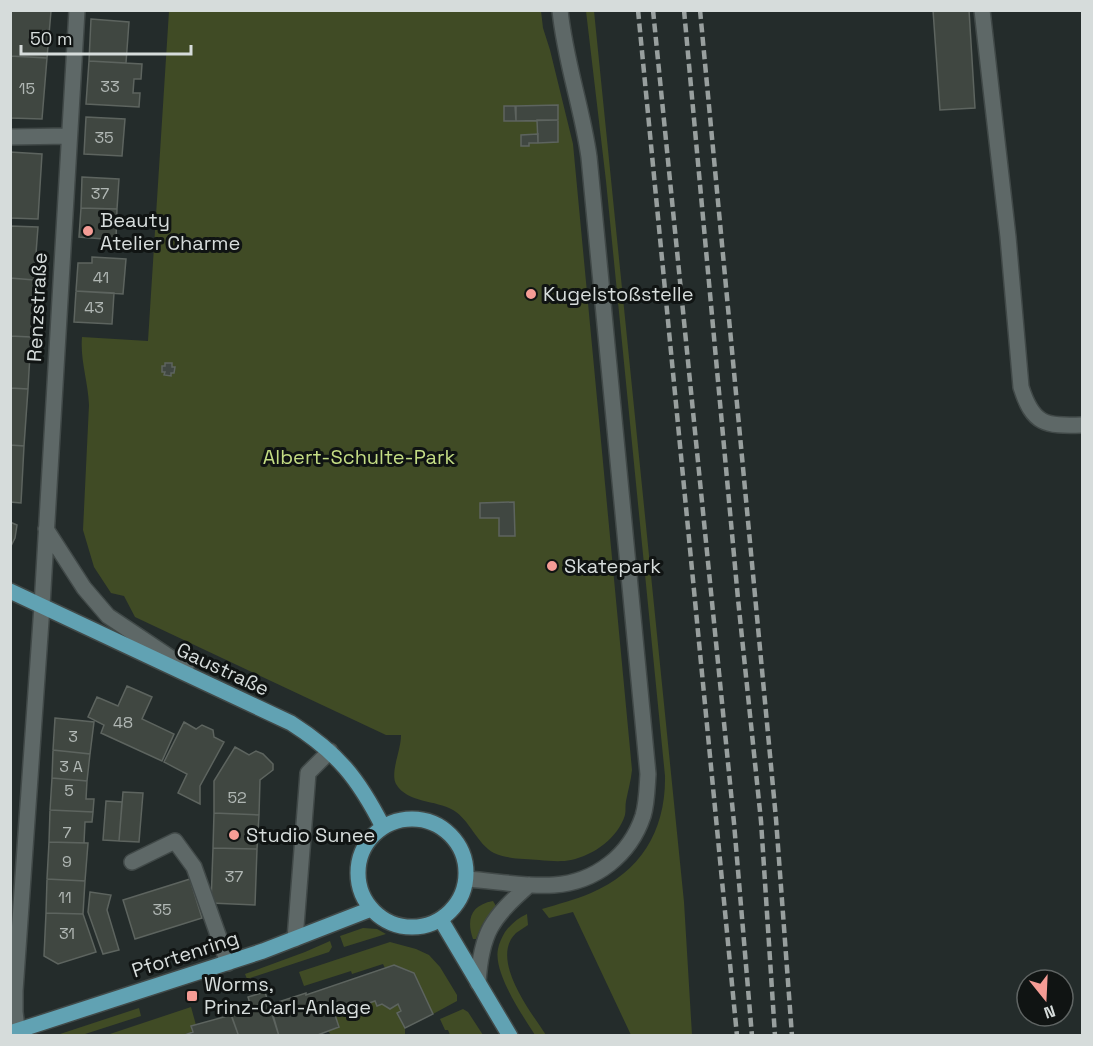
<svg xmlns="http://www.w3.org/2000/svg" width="1093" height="1046" viewBox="0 0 1093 1046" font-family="'Space Grotesk',sans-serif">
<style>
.green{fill:#404b25}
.building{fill:#404741;stroke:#5d645f;stroke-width:1.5}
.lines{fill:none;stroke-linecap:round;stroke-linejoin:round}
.minor-casing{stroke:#414948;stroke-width:18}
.major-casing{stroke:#414948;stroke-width:18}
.minor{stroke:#5e6867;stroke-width:15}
.major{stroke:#61a2b3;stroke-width:15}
.rail{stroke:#989f9e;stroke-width:4.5;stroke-dasharray:9 4.5;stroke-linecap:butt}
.poi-dot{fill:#f59c95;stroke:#101413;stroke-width:2}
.labels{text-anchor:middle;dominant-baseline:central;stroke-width:6;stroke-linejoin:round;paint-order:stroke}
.number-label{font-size:16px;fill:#b0b7b4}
.poi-label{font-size:20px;fill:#d6dcdb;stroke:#101413;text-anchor:start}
.street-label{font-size:20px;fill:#d6dcdb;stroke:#101413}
.park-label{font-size:20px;fill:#c4dd84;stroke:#101413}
</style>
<rect width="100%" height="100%" fill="#242c2b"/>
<!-- green -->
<path class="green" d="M169,11H541L543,28L550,50L573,144L632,770C631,780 628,791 626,801C625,806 626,810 625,815C618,838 594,855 571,860C561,862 550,861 539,860C526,859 506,859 494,853C477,844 470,820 453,810C436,800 407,803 396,784C390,772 401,751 401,735H386L135,617L124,596L111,593L94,567L83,530L89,405C88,381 80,360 82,337L148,341Z
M586,11H594L684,902L692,1035H631L573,912L549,918L542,909C558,904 575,900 591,893C641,872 666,830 665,776L606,181Z
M493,901L496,906L482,925L476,939H473C466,919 471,905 493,901Z
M527,914L528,925C524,928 520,930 516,933C489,959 531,1012 546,1035H535C523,1016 493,973 498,949C499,943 502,937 505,932C511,924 518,918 527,914Z
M363,928L377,929L386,934L344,947L340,936Z
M330,941L332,947L329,952L247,979L245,974L305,952Z
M390,942L416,949L429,955L440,967L457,995V1001L433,1014L413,973L395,965L385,968L383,964L352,974L351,971L304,986L299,972Z
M375,1001L377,1006L382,1004L390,1009L398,1004L401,1011L397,1013L405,1028V1035H331L328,1031L339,1027L335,1015Z
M191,1007L196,1025L191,1026L192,1032L182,1035L104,1036Z
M139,1008L141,1016L82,1035H57Z
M463,1009L468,1012L483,1035H450L448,1030H445L440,1019Z"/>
<!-- building -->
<path class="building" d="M10,10L51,11L47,58L10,56Z
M933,10H969L975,108L940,110Z
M91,19L129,22L126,63L89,61Z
M10,56L47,58L42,119L10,118Z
M89,61L142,64L141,79H134L133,93H140L139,107L86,104Z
M558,105V120L516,121V106Z
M504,106H515L516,121H504Z
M86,117L125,119L122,156L84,154Z
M537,120H558V142L538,143Z
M538,134V143H529V146H521V135Z
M10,152L42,154L38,219L10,218Z
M82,177L119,179L117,209L81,208Z
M81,208L117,209L116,240L79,237Z
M10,226L38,227L34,280L10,278Z
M92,257L126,259L123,294L76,291L78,263H92Z
M10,278L34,280L31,337L10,336Z
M76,291L114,293L112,324L74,322Z
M10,336L31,337L28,389L10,388Z
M165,363H172V367H175L174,373H171V376L164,375L165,372H162V366H165Z
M10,388L28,389L24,446L10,445Z
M10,445L24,446L21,503L10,502Z
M514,502L515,536H499V518H480V503Z
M10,522L17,525L15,538L10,548Z
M127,686L152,697L142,719L174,734L162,761L101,733L104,725L88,717L97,697L118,706Z
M55,718L94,722L90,754L53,750Z
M184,722L196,729L202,725L213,730L214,737L224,742L200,786V804L178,793L187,774L164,762Z
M235,747L249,755L256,751L263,754L273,764V770L260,780L259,815L214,813V781Z
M53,750L90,754L87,781L52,778Z
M52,778L87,781L86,799H94L93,812L50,810Z
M123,792L143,793L139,842L119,841Z
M106,801L122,802L119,841L103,840Z
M50,810L93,812L92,822H85L84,843L49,842Z
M214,813L259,815L257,849L213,848Z
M49,842L88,843L85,881L47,879Z
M213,848L257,849L255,905L211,903Z
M47,879L85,881L83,914L46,913Z
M190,879L202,918L135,939L123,900Z
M90,892L111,895L107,910L119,950L103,954L88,912Z
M46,913L83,914L96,952L58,964L44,956Z
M394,965L414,973L433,1014L405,1028L397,1013L401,1011L398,1004L390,1009L382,1004L377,1006L375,1001L335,1015L339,1027L315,1036H279L269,1005L306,993V995Z
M265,992L268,1002L251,1007L248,997Z
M269,1001L279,1036H232L238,1034L231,1014Z
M231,1015L238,1034L232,1036H182L193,1032L191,1026Z"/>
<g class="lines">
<!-- minor casing -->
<g class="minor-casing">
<path id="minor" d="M982,10L1008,237L1021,387C1033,425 1045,426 1082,425
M10,137L68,136
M46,529L84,588L108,616L186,668
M132,862L175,841L194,867L228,963
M467,879C496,881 525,887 554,885C596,882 630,855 643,816C647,803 647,788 648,774L589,157C582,107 565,61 560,10
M295,939L308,773L330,751
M478,983C481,932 492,918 529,885
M18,1036L15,1012V991L42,606L77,10"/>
</g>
<!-- major casing -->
<g class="major-casing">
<path id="major" d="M10,591L291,723C338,753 358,778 383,827
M358 873a54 54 0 1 1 108 0a54 54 0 1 1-108 0Z
M441,920L510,1036
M10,1033L263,951L371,909"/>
</g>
<!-- minor -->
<use href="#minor" class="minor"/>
<!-- major -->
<use href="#major" class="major"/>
<!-- rail -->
<path class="rail" d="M638,10L737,1036
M653,10L734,823L752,1036
M684,10L738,599L761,821L775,1036
M700,10L776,819L792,1036"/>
</g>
<!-- markers -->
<g class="poi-dot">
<circle cx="88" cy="231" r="6"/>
<circle cx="531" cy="294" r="6"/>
<circle cx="552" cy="566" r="6"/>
<circle cx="234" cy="835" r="6"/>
<rect x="186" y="990" width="12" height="12" rx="3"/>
</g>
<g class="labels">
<!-- number labels -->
<g class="number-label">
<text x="110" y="86">33</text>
<text x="27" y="88">15</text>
<text x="104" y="137">35</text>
<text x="100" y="193">37</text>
<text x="101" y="277">41</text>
<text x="94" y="307">43</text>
<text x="123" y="722">48</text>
<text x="73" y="736">3</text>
<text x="71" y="766">3 A</text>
<text x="69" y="790">5</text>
<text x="237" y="797">52</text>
<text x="67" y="832">7</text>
<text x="67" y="861">9</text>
<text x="234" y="876">37</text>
<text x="65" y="897">11</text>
<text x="162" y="909">35</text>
<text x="67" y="933">31</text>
</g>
<!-- poi labels -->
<g class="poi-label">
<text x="100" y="220">Beauty<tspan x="100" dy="23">Atelier Charme</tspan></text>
<text x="543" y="294">Kugelstoßstelle</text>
<text x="564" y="566">Skatepark</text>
<text x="246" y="835">Studio Sunee</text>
<text x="204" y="984">Worms,<tspan x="204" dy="23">Prinz-Carl-Anlage</tspan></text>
</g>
<!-- street labels -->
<g class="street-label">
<text transform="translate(37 307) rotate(-87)">Renzstraße</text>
<text transform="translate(223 669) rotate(25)">Gaustraße</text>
<text transform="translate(185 954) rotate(-18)">Pfortenring</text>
</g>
<!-- park labels -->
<g class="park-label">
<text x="359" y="457">Albert-Schulte-Park</text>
</g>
</g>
<!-- border -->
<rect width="1093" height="1046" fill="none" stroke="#d6dcdb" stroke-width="24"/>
<!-- north arrow -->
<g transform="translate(1045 998) rotate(162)"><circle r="28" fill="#101413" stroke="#5f6463" stroke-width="1.5"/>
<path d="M0-4.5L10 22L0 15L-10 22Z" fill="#f59c95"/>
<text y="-9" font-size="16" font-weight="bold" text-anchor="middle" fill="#d6dcdb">N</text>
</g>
<!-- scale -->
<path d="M21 45v9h170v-9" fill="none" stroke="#d6dcdb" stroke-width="3"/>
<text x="30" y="45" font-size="18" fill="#d6dcdb" stroke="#101413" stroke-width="4.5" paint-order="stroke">50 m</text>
</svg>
